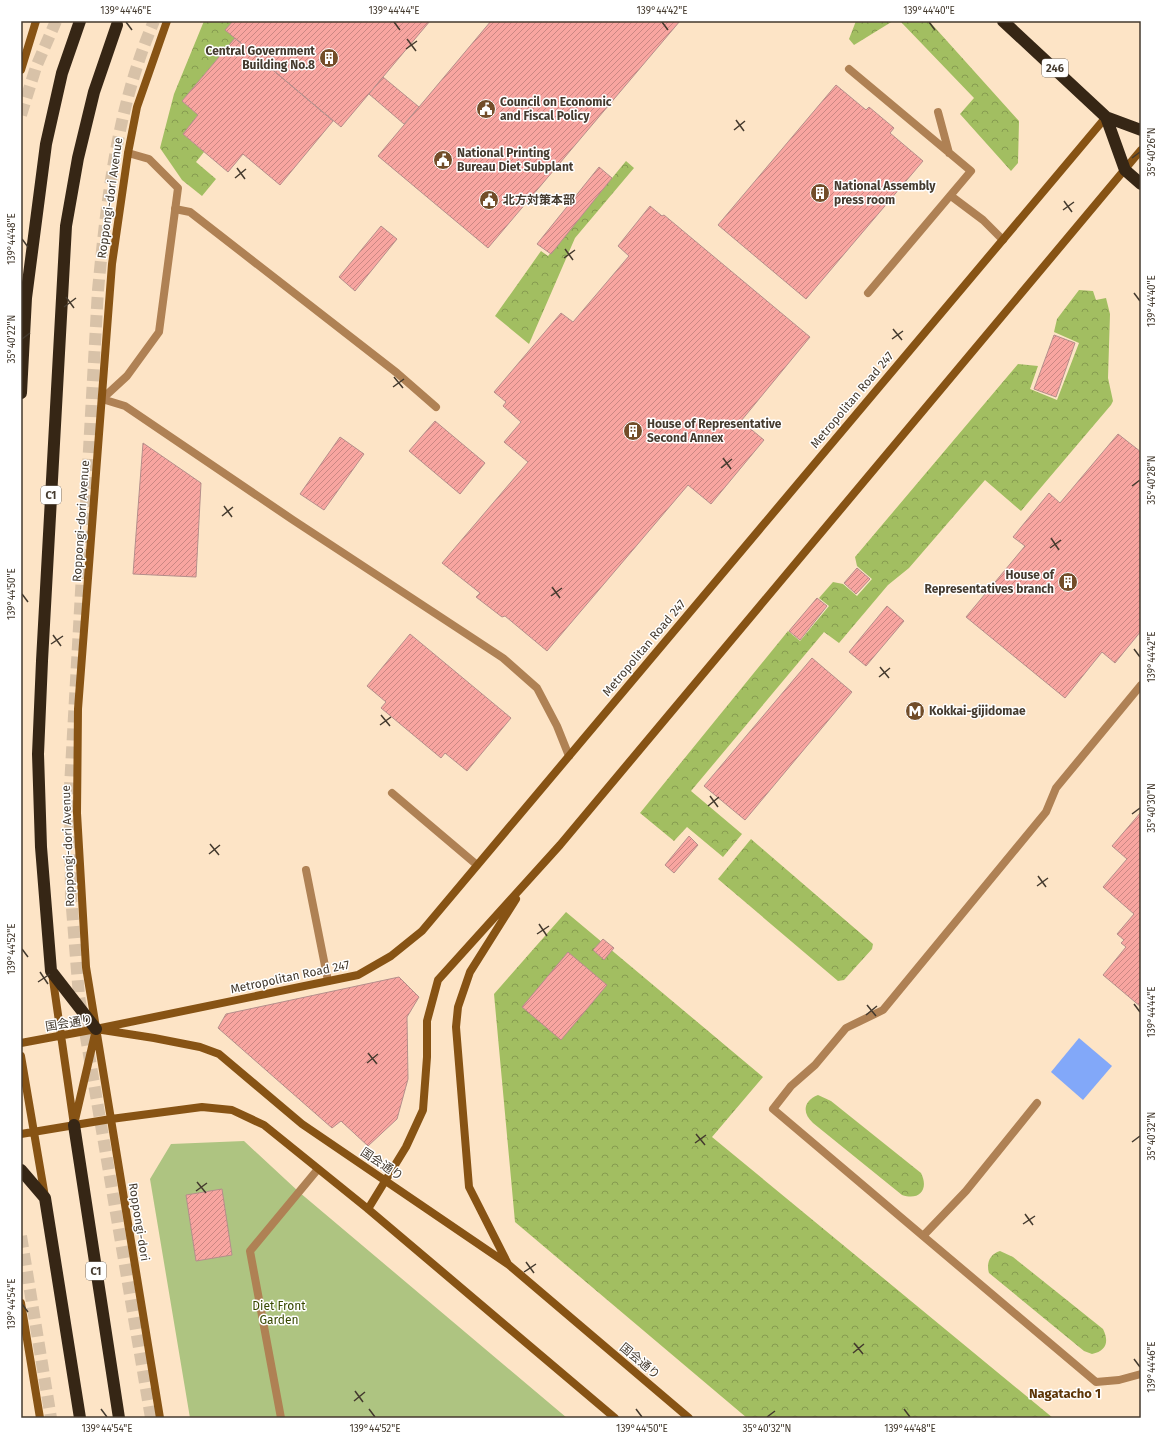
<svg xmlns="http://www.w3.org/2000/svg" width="1162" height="1439" viewBox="0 0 1162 1439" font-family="'Fira Sans','Noto Sans JP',sans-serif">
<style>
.forest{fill:url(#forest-crowns)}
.garden{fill:#aec481}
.water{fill:#82a8f9}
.building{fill:url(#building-hatch);stroke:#b58e8b}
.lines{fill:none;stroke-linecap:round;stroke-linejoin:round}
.highway-tunnel{stroke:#d8c2a8;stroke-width:12;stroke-dasharray:12 6;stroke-linecap:butt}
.lane{stroke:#af8154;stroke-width:8}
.street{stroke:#af8154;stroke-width:8}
.secondary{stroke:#875314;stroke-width:8}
.highway{stroke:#362615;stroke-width:12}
.ticks{fill:none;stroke:#443a2e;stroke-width:1.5}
.labels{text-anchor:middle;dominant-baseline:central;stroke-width:3;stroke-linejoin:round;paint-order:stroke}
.shield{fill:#fff;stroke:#7c756d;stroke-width:1}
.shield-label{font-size:11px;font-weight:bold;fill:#443a2e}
.poi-label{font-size:12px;font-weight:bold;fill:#443a2e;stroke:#fff;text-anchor:start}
.street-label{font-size:12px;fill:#443a2e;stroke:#fff}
.park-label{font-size:12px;fill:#384900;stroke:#fff}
.neighbourhood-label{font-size:13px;font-weight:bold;fill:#5c3406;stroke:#fff}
.neatline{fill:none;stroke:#443a2e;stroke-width:1.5}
.ticks-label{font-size:10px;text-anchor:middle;fill:#443a2e}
</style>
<defs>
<pattern id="forest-crowns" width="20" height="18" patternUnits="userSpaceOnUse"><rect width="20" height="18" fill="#a2be61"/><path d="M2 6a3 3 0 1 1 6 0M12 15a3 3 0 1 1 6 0" fill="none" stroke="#869b50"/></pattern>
<pattern id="building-hatch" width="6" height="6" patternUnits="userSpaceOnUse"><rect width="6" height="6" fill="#f8a5a0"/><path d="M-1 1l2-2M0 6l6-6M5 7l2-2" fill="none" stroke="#ca8783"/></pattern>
</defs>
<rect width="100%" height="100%" fill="#fde4c6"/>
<!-- forest -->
<path class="forest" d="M204,21H233L235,38L182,101L198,115L183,134L204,152L196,162L216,179L202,196L182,180L160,148L174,94Z
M856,21H893L854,45L849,39Z
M900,21H929L1019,121L1018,163L1011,171L960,114L974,98Z
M626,161L634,168L575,238L529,344L495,316L541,251L548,256Z
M1079,290L1093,291L1096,300L1106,298L1110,314L1108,378L1113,401L1111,405L1021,511L985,480L909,568L888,585L839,643L824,632L691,791L742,834L723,857L687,827L674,841L640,813L788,631L800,641L829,606L819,598L833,582L843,584L857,596L872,579L857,566L855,557L1018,364L1038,366L1030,389L1057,400L1079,343L1054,332L1057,319Z
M751,839L873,944L872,949L844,980L838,981L718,879Z
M566,912L763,1077L712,1137L1053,1418H747L515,1222L494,994Z
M818,1095L831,1101L921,1173C929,1189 920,1201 902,1195L813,1123C802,1113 803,1101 818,1095Z
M1000,1251L1013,1257L1103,1329C1109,1341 1107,1351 1092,1354L1084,1351L989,1273C986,1263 990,1254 1000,1251Z"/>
<!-- garden -->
<path class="garden" d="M244,1141L299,1192L567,1418H190L150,1179L171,1144Z"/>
<!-- water -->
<path class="water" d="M1079,1038L1112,1066L1083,1100L1051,1072Z"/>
<!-- building -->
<path class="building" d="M233,21H430L341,127L225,30Z
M491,21H680L488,248L378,156Z
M235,38L333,121L280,185L243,154L228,172L183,134L198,115L182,101Z
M383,77L419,107L404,124L369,94Z
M836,85L866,110L869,107L894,128L890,133L923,161L806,299L718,225Z
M599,167L612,178L551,254L537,244Z
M650,206L662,216L664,215L810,337L741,421L764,440L711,504L688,485L547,651L505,616L502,617L476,597L480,593L442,563L528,462L504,442L521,422L503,406L506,402L494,392L561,313L573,322L629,256L618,246Z
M381,226L397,239L355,291L339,277Z
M1054,335L1075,343L1056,397L1034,389Z
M435,421L485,463L460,494L409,451Z
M1118,434L1141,452V631L1115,663L1102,652L1065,698L966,617L1025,546L1013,537L1049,493L1060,503Z
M340,437L364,454L324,510L300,494Z
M143,443L201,483L196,577L133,574Z
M857,568L870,579L856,594L844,583Z
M817,598L827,606L800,640L789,631Z
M887,606L904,621L866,666L849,652Z
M410,634L511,718L467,771L445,753L441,758L381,708L386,702L367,686Z
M812,658L852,692L745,820L704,786Z
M1141,812V1007L1103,975L1126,947L1121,943L1124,940L1117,934L1134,914L1103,887L1127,859L1112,846Z
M689,836L698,845L674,873L665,865Z
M603,939L614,948L604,960L593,950Z
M568,952L607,985L561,1040L522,1007Z
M399,977L419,997L407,1017L408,1079L397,1119L368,1146L341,1121L332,1128L218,1028L226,1014Z
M222,1189L232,1255L196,1261L186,1195Z"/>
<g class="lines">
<!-- highway-tunnel -->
<path class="highway-tunnel" d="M21,115L36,67L56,21
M21,1236L51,1418
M151,1418L79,996L71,896L70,787L98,290C107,198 117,107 154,21"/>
<!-- lane -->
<path class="lane" d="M849,69L971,171L868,293
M938,112L949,153
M951,196L983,220L1003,240
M175,209L190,212L397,373L436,407
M392,793L477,865
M306,870L328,981
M1037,1103L966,1191L923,1236L1096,1382L1119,1380L1141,1374
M923,1236L773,1109L791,1086L815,1065L846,1028L883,1010L1046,812L1056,788L1141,685
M281,1418L250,1251L318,1169"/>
<!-- street -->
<path class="street" d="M128,153L149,159L178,188L159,332L127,376L102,399L125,406L293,520L503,658L537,688L557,726L569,756"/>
<!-- secondary -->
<path class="secondary" d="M21,70L36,21
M52,973L74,1125
M96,1029L358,975L391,956L422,931L1106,117
M21,1043L96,1029L154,1038L200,1047L219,1054L302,1124L509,1265L689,1418
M21,1056L45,1197
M75,1120L95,1034
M21,1134L111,1119L202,1107L232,1110L264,1125L368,1209L615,1418
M368,1209L406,1147L423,1110L427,1057V1021L438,980L560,845L1141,150
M508,1264L469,1187L456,1027L458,1007L470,972L516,899
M21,1303L40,1418
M160,1418L86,967L77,813L78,709L112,264L128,153L137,107L167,21"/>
<!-- highway -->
<path class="highway" d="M1003,21L1106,117L1141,130
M1106,117L1125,170L1141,184
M21,393L26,298L46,144L62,73L80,21
M96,1029L51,971L41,847L38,754L42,661L66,226L78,158L94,92L117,25
M74,1125L119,1418
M21,1170L45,1198L80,1418"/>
</g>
<!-- ticks -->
<path class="ticks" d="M126,22L132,30M394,22L400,30M662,22L668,30M929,22L935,30M407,39L416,51M406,49L417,41M736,120L744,131M734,130L745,121M1132,158L1140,152M237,168L245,179M235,178L246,169M1064,201L1072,212M1063,210L1074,202M22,239L28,247M565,249L573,260M564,258L575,250M1134,293L1140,301M66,297L74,308M64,307L76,298M893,329L902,340M22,339L30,333M892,339L903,331M394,377L403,388M393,387L404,379M723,458L731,469M721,468L732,459M1132,486L1140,480M224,506L232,517M222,516L233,507M1051,538L1059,550M1050,548L1061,540M552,587L560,598M22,594L28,602M551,596L562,588M53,635L61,646M51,644L63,636M1134,649L1140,657M880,667L889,678M879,677L890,668M381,715L390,726M380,725L391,717M710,796L718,807M708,806L719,797M1132,814L1140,808M210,844L219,855M209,854L220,845M1038,876L1046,887M1037,886L1048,878M539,924L547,936M537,934L549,926M22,949L28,957M40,972L48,984M38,982L50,974M1134,1004L1140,1012M867,1005L876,1016M866,1015L877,1006M368,1053L377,1064M367,1063L378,1054M696,1134L705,1145M1132,1142L1140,1136M695,1143L706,1135M197,1182L206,1193M196,1191L207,1183M1025,1214L1033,1225M1023,1224L1035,1216M526,1262L534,1273M524,1272L536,1264M22,1304L28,1312M854,1343L863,1354M853,1353L864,1344M1134,1359L1140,1367M355,1391L363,1402M354,1401L365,1392M101,1409L107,1417M369,1409L375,1417M636,1409L642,1417M904,1409L910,1417M767,1417L775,1411"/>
<!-- icons -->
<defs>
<g id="building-disc" transform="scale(1)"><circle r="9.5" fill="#724d29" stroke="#fff"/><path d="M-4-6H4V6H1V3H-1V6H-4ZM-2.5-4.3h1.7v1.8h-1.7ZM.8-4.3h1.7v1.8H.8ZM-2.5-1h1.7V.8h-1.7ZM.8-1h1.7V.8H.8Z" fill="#fff"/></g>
<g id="civic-disc" transform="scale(1)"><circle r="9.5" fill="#724d29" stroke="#fff"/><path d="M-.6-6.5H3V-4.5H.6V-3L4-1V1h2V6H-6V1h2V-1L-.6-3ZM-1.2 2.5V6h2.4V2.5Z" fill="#fff"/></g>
<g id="metro-disc" transform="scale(1)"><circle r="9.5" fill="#724d29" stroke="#fff"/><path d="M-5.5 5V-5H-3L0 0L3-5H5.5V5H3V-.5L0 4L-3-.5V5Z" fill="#fff"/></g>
</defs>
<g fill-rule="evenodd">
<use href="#building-disc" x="329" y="58"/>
<use href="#civic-disc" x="486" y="109"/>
<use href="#civic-disc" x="443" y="160"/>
<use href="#building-disc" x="820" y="193"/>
<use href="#civic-disc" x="489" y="200"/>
<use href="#building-disc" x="633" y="431"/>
<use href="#building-disc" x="1068" y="582"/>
<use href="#metro-disc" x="915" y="711"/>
</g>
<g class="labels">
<!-- shield labels -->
<g class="shield">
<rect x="1042" y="59" width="26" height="18" rx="3"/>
<rect x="41" y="486" width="20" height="18" rx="3"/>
<rect x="86" y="1262" width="20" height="18" rx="3"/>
</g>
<g class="shield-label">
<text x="1055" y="68">246</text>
<text x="51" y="495">C1</text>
<text x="96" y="1271">C1</text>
</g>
<!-- poi labels -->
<g class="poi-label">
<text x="315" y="51" text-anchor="end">Central Government<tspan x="315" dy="14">Building No.8</tspan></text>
<text x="500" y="102">Council on Economic<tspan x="500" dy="14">and Fiscal Policy</tspan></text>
<text x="457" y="153">National Printing<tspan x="457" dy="14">Bureau Diet Subplant</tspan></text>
<text x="834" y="186">National Assembly<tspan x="834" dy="14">press room</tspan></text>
<text x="503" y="200">北方対策本部</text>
<text x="647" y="424">House of Representative<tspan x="647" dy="14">Second Annex</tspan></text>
<text x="1054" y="575" text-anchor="end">House of<tspan x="1054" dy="14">Representatives branch</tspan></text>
<text x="929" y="711">Kokkai-gijidomae</text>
</g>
<!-- street labels -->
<g class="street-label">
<text transform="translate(110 198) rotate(-82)">Roppongi-dori Avenue</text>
<text transform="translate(852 400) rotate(-50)">Metropolitan Road 247</text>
<text transform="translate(81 521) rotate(-86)">Roppongi-dori Avenue</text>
<text transform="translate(644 648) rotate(-50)">Metropolitan Road 247</text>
<text transform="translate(68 846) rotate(-92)">Roppongi-dori Avenue</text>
<text transform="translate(290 977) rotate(-12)">Metropolitan Road 247</text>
<text transform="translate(69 1023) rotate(-9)">国会通り</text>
<text transform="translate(382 1164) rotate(34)">国会通り</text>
<text transform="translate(139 1222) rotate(81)">Roppongi-dori</text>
<text transform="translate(640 1361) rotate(40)">国会通り</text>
</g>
<!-- park labels -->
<g class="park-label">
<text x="279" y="1306">Diet Front<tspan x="279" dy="14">Garden</tspan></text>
</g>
<!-- neighbourhood labels -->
<g class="neighbourhood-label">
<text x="1065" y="1393">Nagatacho 1</text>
</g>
</g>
<!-- border -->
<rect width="1162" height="1439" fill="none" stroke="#ffffff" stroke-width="44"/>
<rect x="22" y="22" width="1118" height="1395" class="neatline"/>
<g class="ticks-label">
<text x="126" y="14">139°44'46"E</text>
<text x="394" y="14">139°44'44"E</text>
<text x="662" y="14">139°44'42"E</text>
<text x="929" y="14">139°44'40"E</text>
<text transform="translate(1151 152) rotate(-90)" y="4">35°40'26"N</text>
<text transform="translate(11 239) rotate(-90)" y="4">139°44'48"E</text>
<text transform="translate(1151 301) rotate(-90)" y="4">139°44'40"E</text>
<text transform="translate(11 339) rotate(-90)" y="4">35°40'22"N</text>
<text transform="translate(1151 480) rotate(-90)" y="4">35°40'28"N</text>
<text transform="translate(11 594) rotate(-90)" y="4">139°44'50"E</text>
<text transform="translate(1151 657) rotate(-90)" y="4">139°44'42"E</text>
<text transform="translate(1151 808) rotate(-90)" y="4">35°40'30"N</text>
<text transform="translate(11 949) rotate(-90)" y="4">139°44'52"E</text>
<text transform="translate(1151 1012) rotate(-90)" y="4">139°44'44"E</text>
<text transform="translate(1151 1136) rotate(-90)" y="4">35°40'32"N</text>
<text transform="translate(11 1304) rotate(-90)" y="4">139°44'54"E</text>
<text transform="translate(1151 1367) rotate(-90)" y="4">139°44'46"E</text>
<text x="107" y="1432">139°44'54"E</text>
<text x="375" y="1432">139°44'52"E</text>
<text x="642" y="1432">139°44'50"E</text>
<text x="767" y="1432">35°40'32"N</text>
<text x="910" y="1432">139°44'48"E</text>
</g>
</svg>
